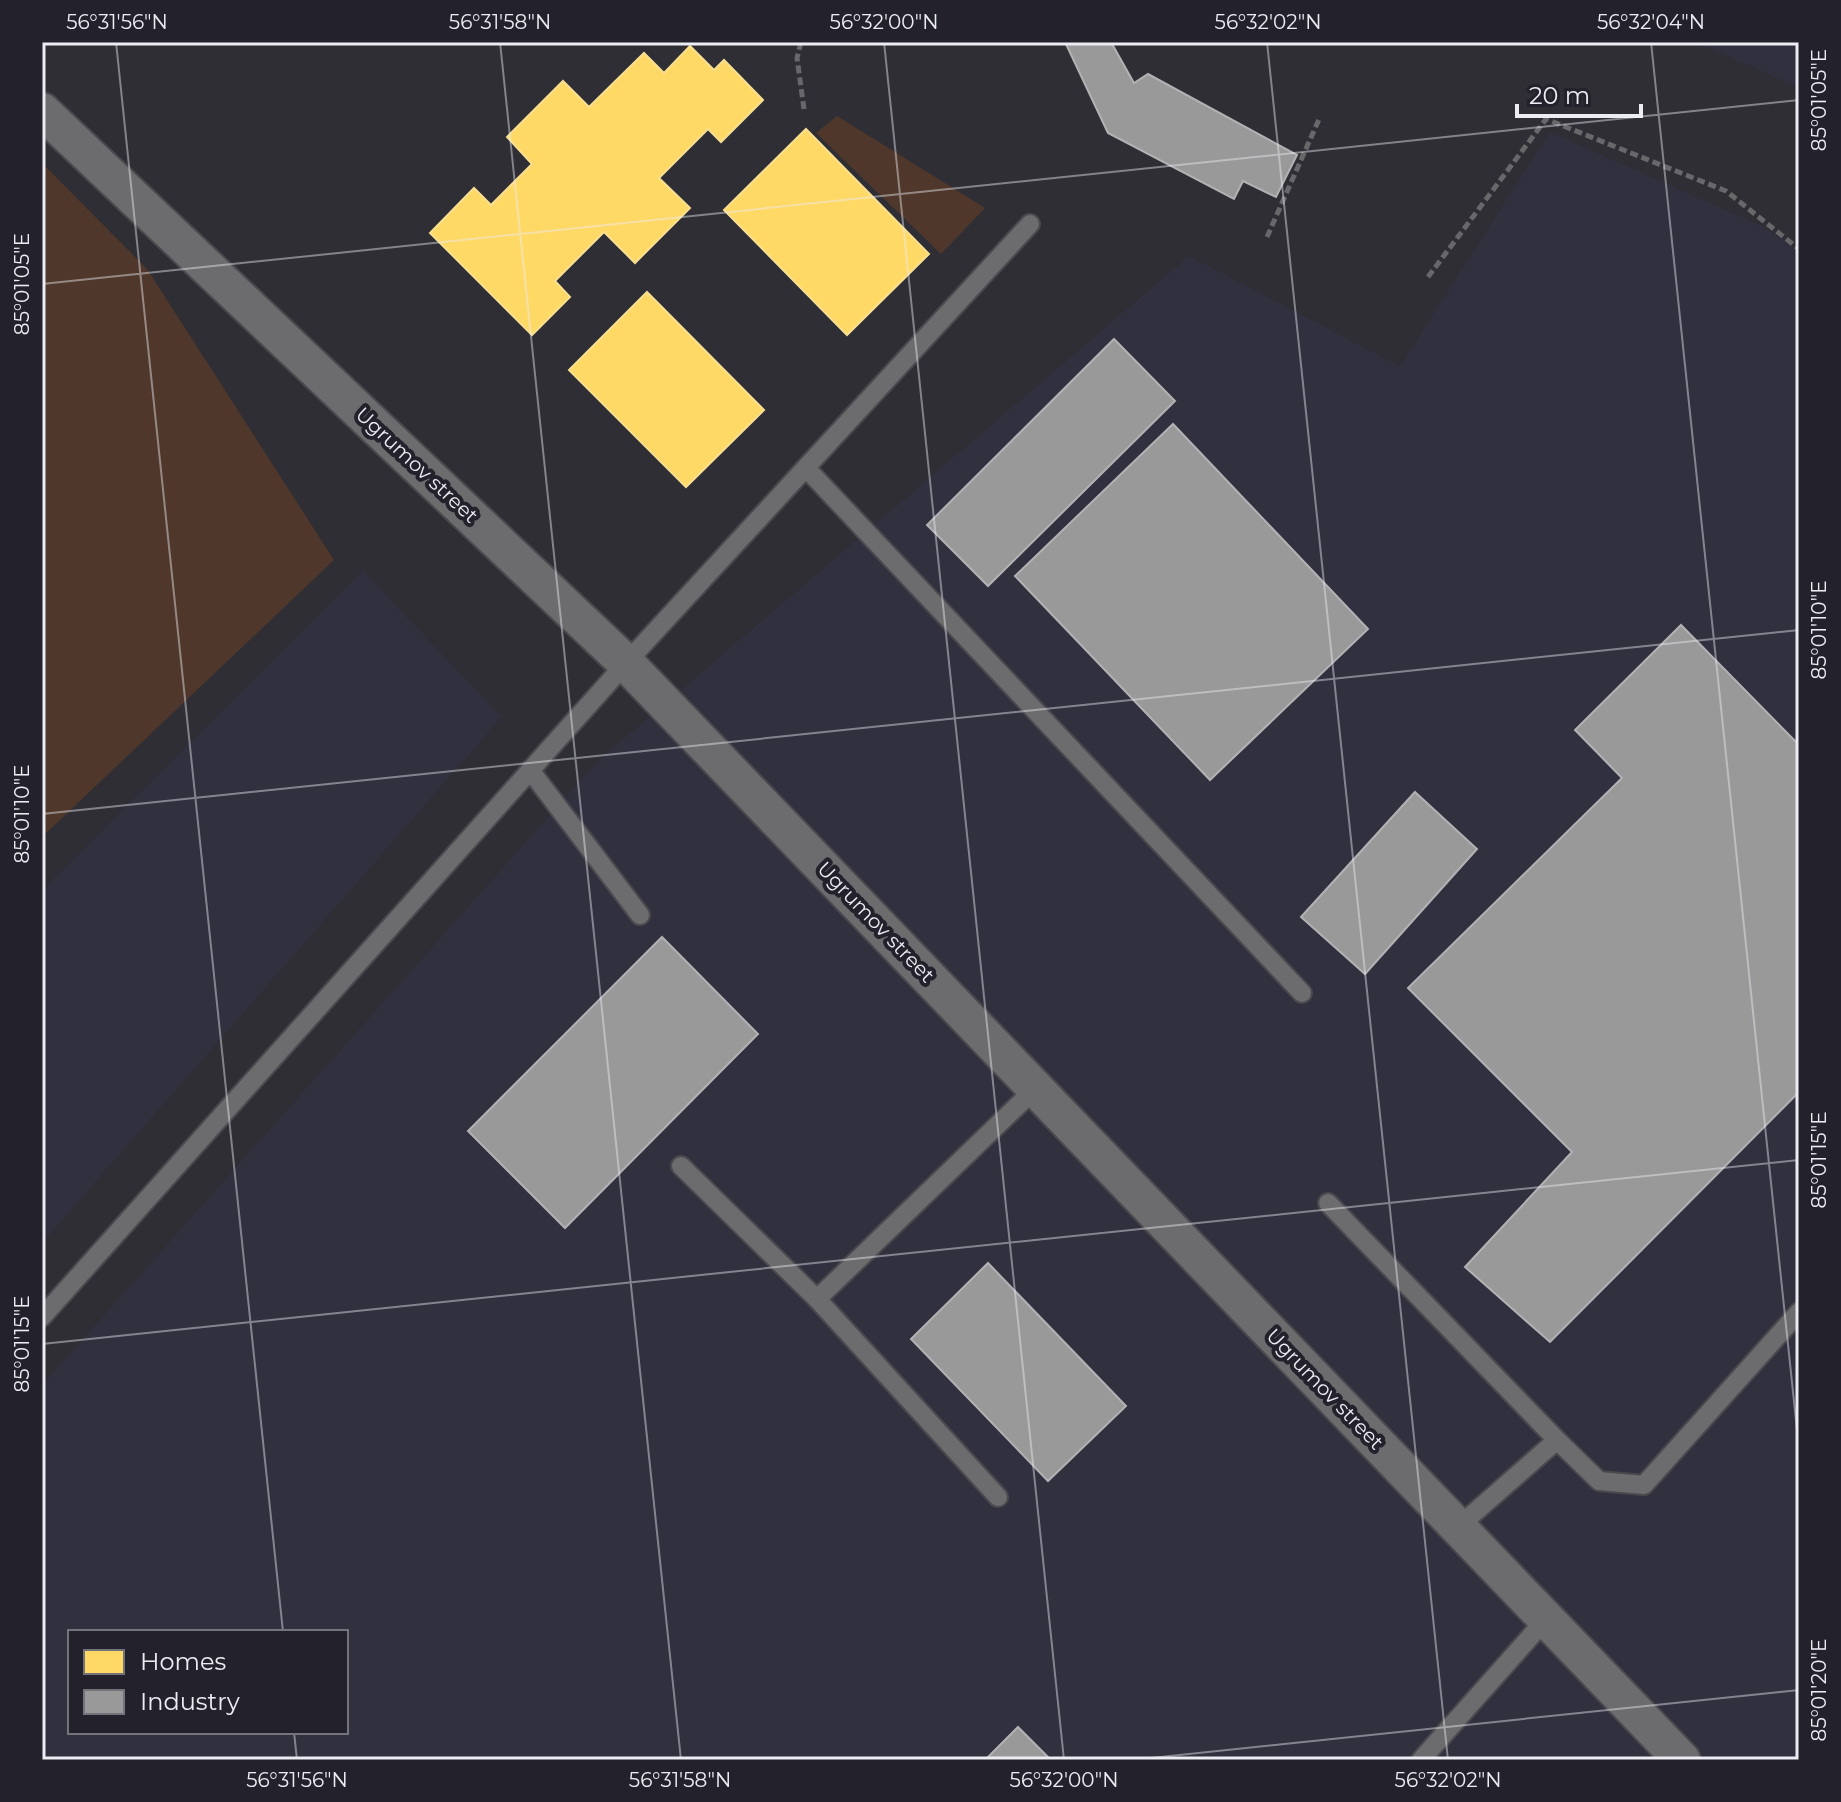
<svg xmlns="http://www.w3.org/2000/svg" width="1841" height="1802" viewBox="0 0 1841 1802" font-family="Montserrat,sans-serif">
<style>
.built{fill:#31303e;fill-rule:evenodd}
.green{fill:#4f382b}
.homes{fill:#ffd966;stroke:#f9df90;stroke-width:2}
.industry{fill:#999;stroke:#b2b2b4;stroke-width:2}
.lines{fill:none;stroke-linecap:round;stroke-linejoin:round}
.service-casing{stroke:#49494e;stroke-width:22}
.minor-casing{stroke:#49494e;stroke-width:40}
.path{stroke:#68686b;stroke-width:5;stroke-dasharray:8 4;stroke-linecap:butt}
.service{stroke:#6c6c6e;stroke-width:18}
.minor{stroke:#6c6c6e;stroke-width:36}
.ticks{fill:none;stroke:#ececf3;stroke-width:2;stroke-opacity:0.45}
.labels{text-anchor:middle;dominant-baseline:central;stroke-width:8;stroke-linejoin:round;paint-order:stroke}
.street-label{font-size:20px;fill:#ececf3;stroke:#23222c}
.neatline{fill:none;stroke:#ececf3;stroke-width:3}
.ticks-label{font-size:20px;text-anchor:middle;fill:#ececf3}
</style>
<rect width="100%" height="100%" fill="#2e2e34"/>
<!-- built -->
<path class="built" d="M1696,42H1799V88Z
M1550,132L1762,226L1799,250V1760H42V1385L599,760L1189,256L1400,366ZM70,1632H346V1732H70Z
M363,571L502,717L42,1243V890Z"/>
<!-- green -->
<path class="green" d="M837,116L985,208L941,254L816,133Z
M42,163L147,269L334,560L42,837Z"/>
<!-- homes -->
<path class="homes" d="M690,46L714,70L724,60L763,100L721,142L708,129L659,178L690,208L635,263L604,232L555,281L570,297L532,335L430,233L474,188L491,205L532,164L507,137L563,81L589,107L644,53L664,73Z
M806,129L929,254L847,335L724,210Z
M647,292L764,410L686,487L569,370Z"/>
<!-- industry -->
<path class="industry" d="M1065,42H1111L1134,83L1148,74L1297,155L1276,197L1243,181L1234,199L1108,133Z
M1114,339L1175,401L988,586L927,525Z
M1173,424L1368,629L1210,780L1015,576Z
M1681,625L1799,745V1092L1550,1342L1465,1267L1572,1152L1408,988L1622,778L1575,730Z
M1415,792L1477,849L1365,974L1301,917Z
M662,937L758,1034L565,1228L468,1131Z
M988,1263L1126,1406L1048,1481L911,1339Z
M1018,1727L1051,1760H985Z"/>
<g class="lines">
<!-- service casing -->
<g class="service-casing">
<path id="service" d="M806,468L1302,993
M530,770L640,915
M681,1166L817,1299L998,1497
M1328,1203L1557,1440
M817,1299L1036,1088
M42,1317L626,663L1030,224
M1458,1527L1557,1440L1599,1481L1644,1485L1799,1312
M1421,1760L1546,1619"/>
</g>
<!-- minor casing -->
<g class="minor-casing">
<path id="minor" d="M42,111L626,663L1682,1760"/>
</g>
<!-- path -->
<path class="path" d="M801,42L797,58L804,109
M1267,237L1320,117
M1428,277L1546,119L1726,191L1799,249"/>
<!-- service -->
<use href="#service" class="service"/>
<!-- minor -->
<use href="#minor" class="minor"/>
</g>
<!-- ticks -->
<path class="ticks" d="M116,42L283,1632M500,42L681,1760M884,42L1064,1760M1267,42L1448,1760M1651,42L1799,1449M42,284L1799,100M42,814L1799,630M42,1344L1799,1160M294,1732L297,1760M1132,1760L1799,1690"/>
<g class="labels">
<!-- street labels -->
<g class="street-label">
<text transform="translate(417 465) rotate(43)">Ugrumov street</text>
<text transform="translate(876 922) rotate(46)">Ugrumov street</text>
<text transform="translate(1325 1389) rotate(46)">Ugrumov street</text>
</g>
</g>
<!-- border -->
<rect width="1841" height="1802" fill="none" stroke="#23222c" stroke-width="88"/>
<!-- legend -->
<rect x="68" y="1630" width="280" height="104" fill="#23222c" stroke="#73737c" stroke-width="2"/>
<rect x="84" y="1650" width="40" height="24" fill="#ffd966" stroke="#73737c" stroke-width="2"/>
<text x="140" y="1670" font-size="24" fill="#ececf3">Homes</text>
<rect x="84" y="1690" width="40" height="24" fill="#999999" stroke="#73737c" stroke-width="2"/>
<text x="140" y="1710" font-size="24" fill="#ececf3">Industry</text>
<!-- scale -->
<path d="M1517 104v12h124v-12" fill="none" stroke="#ececf3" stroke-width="4"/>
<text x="1529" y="104" font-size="24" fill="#ececf3" stroke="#23222c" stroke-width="6" paint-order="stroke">20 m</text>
<rect x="44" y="44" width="1753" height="1714" class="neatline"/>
<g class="ticks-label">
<text x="117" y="29">56°31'56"N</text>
<text x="500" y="29">56°31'58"N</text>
<text x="884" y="29">56°32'00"N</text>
<text x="1268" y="29">56°32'02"N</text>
<text x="1651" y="29">56°32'04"N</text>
<text transform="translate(1819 100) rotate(-90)" y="7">85°01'05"E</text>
<text transform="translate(22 284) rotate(-90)" y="7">85°01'05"E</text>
<text transform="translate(1819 630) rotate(-90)" y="7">85°01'10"E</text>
<text transform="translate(22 814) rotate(-90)" y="7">85°01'10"E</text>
<text transform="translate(1819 1160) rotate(-90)" y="7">85°01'15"E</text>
<text transform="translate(22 1344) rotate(-90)" y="7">85°01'15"E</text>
<text transform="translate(1819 1690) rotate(-90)" y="7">85°01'20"E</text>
<text x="297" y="1787">56°31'56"N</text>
<text x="680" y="1787">56°31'58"N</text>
<text x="1064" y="1787">56°32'00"N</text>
<text x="1448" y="1787">56°32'02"N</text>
</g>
</svg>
